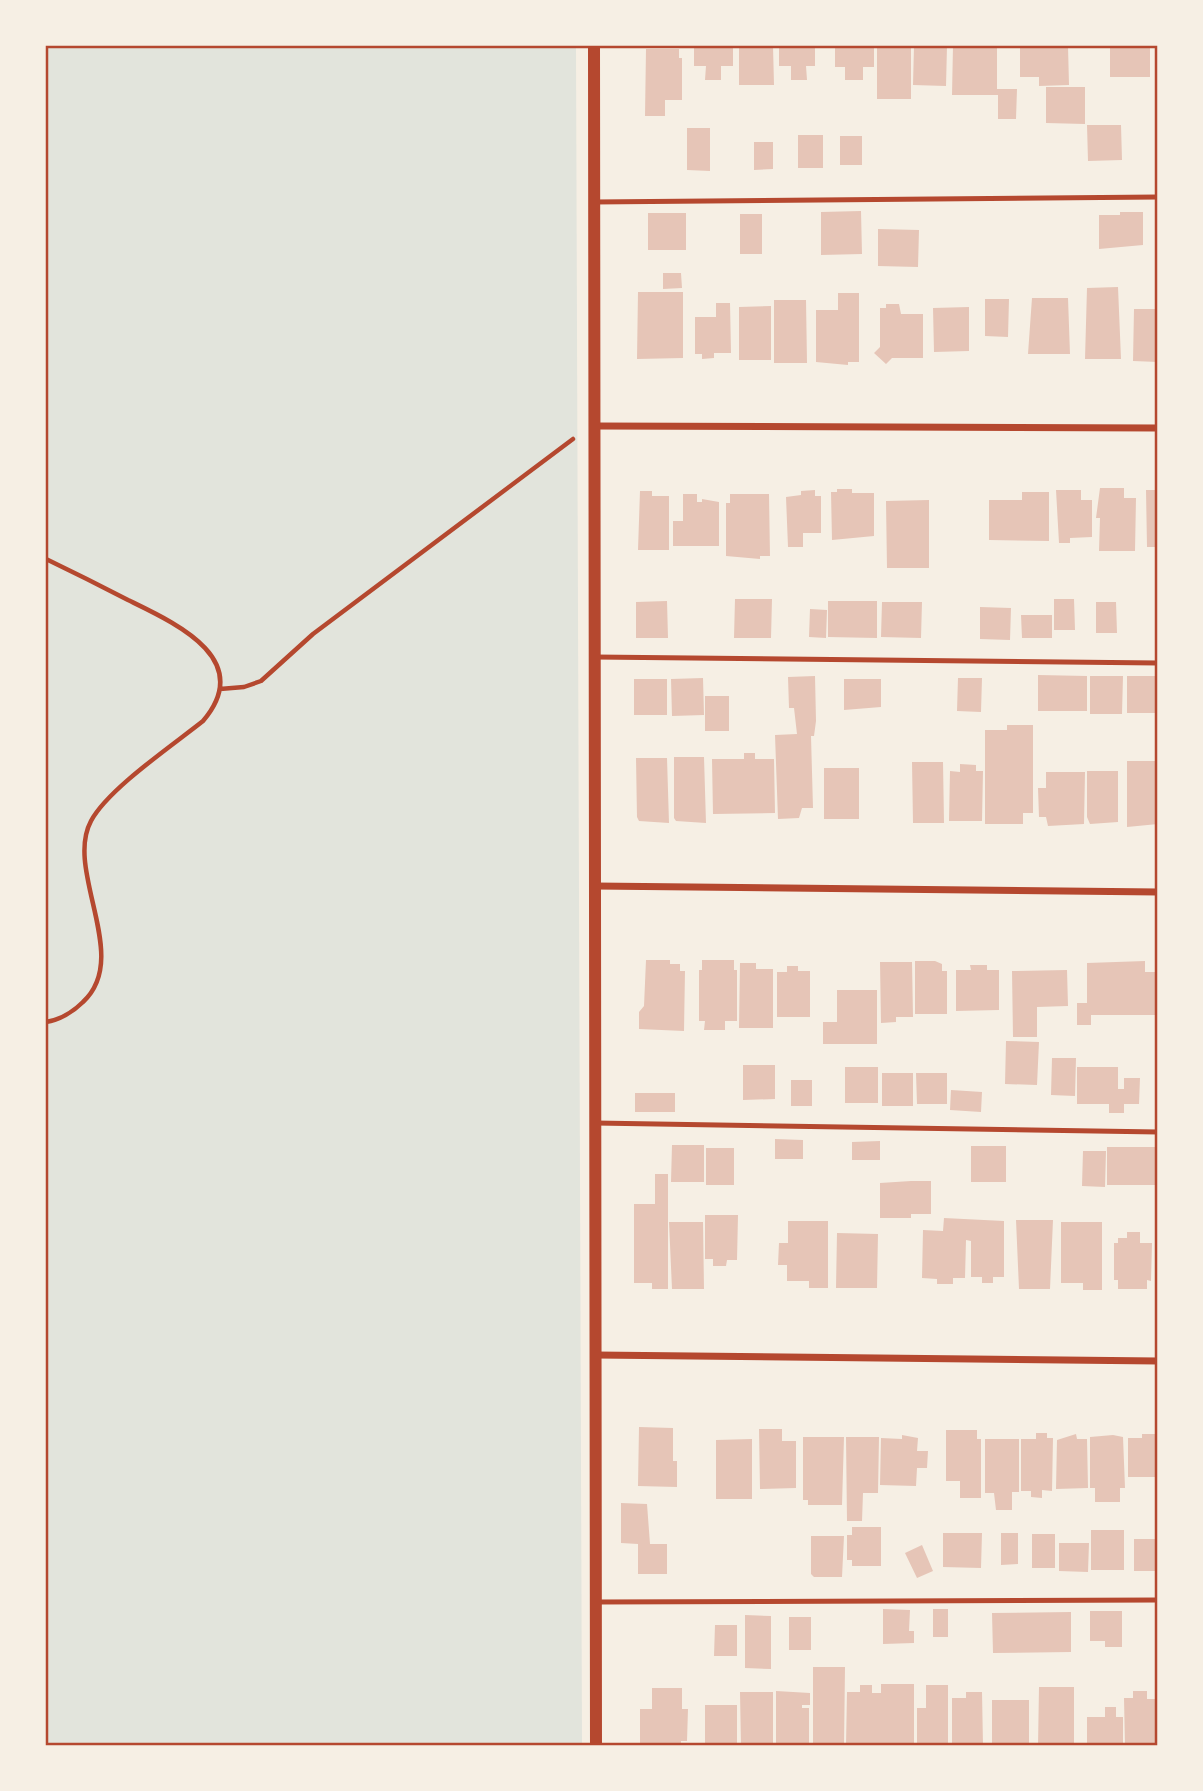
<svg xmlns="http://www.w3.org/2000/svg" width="1203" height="1791" viewBox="0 0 1203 1791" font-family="Arial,sans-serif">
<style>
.green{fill:#e2e4dc}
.building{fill:#e6c5b7}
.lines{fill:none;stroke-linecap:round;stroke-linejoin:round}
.path{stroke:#b5482f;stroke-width:4.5}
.service{stroke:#b5482f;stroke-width:5}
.minor{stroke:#b5482f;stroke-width:7}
.tertiary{stroke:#b5482f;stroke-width:12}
.neatline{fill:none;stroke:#b5482f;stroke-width:2.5}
</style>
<rect width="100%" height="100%" fill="#f6efe4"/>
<!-- green -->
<path class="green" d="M46,46H576L582,1745H46Z"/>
<!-- building -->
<path class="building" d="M694,46H733V66H721V80H705L706,66H694Z
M739,46H773L774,85H739Z
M779,46H815V66H806L807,80H791V66H779Z
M835,46H874V67H863V80H845V67H835Z
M877,46H911V99H877Z
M914,46H947L946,86L913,85Z
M953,46H997V89H1017L1016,119H998V95H952Z
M1020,46H1068L1069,85L1039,86V77H1020Z
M1110,46H1150V77H1110Z
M646,49H679V58H682V100H665V116H645Z
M1046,87H1085V124L1046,123Z
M1087,125H1121L1122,160L1088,161Z
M687,128H710V171L687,170Z
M798,135H823V168H798Z
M840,136H862V165H840Z
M754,142H773V169L754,170Z
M861,211L862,254L821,255V212Z
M1120,212H1143V245L1099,249V215H1120Z
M648,213H686V250H648Z
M740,214H762V254H740Z
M878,229L919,230L918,267L878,266Z
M663,273H681L682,288L663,289Z
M1118,287L1121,359H1085L1087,288Z
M638,292H683V358L637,359Z
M838,293H859V362H848V365L816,362V310H838Z
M1032,298H1068L1070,354H1028Z
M985,299H1009L1008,337L985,336Z
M774,300H806L807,363H774Z
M716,303H730L731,353H714V358L702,359V354H695V317H716Z
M886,304H899L901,314H923V358H892L886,364L874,353L880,347V308H886Z
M771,306V360H739V307Z
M969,307V351L934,352L933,308Z
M1134,309H1158V362L1133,361Z
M1100,488H1124V498H1136L1135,551H1099L1100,518H1096Z
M837,489H852V493H874V536L832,540L831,492H837Z
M815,490V496H821V533H803V547H788L786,497L801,495V491Z
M1056,490H1081V500H1092V537L1070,538V543H1059Z
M1146,490H1158V547H1147Z
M640,491H652V496H669V550H638Z
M1022,492H1049V541L989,540V500H1022Z
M683,494H697V502H702V499L719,502V546H673V521H683Z
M730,494H769L770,556H760V559L726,556V503H730Z
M929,500V568H887L886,501Z
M735,599H772L771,638H734Z
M1054,599H1074L1075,630H1054Z
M667,601L668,638H636V602Z
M828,601H877V638L828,637Z
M882,602H922L921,638L881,637Z
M1096,602H1116L1117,633H1096Z
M980,607L1011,608L1010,640L980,639Z
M810,609L827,610L826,638L809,637Z
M1021,615H1052V638H1022Z
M1038,675L1087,676V711H1038Z
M815,676L816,721L814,736H811L813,808H802L799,818L778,819L775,735L797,734L794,708H789L788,677Z
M1090,676H1123L1122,714H1090Z
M1127,676H1158V713H1127Z
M703,678L704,715L672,716L671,679Z
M958,678H982L981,712L957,711Z
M634,679H667V715H634Z
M844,679H881V707L844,710Z
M705,696H729V731H705Z
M1007,725H1033V813H1023V824H985V730H1007Z
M744,753H755V759H774L775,813L713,814L712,759H744Z
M674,757H704L706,823L676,821L674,818Z
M636,758H667L669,823L639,821L637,817Z
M1127,761H1158V824L1127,827Z
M912,762H943L944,823H913Z
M960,764L976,765V771H983L982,821H949L950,771L960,772Z
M824,768H859V819H824Z
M1087,771H1118V822L1090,824L1087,817Z
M1046,772H1085L1084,824L1048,826L1046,817H1039L1038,788H1046Z
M646,960H670V964H680V971H685L684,1031L639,1029V1012L644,1006Z
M702,960H734V970H737V1021H725V1030H704L705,1021H699V970H702Z
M915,961H935L942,964V971H947V1014H915Z
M1145,961V972H1158V1015H1091V1025H1077V1003H1087V963Z
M880,962H912L913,1017H896V1022L881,1023Z
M740,963H756V969H773V1028H739Z
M970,965H987V970H999V1010L956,1011V970H971Z
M787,966H798V971H810V1017H777V972H787Z
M1067,970L1068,1006L1037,1007V1037H1013L1012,971Z
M837,990H877V1044H823V1022H837Z
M1006,1041L1039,1042L1037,1085L1005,1084Z
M1052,1058H1076L1075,1096L1051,1095Z
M743,1065H775V1099L743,1100Z
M845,1067H878V1103H845Z
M1077,1067H1118V1089H1124V1078H1140L1139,1104H1124V1113H1109V1104H1077Z
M882,1073H913V1106H882Z
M916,1073H947V1104H917Z
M791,1080H812V1106H791Z
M951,1090L982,1092L981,1112L950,1110Z
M635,1093H675V1112H635Z
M775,1139L803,1140V1159H775Z
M880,1141V1160H852V1142Z
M672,1145H704V1182H671Z
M971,1146H1006V1182H971Z
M1107,1147H1157V1185H1107Z
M706,1148H734V1185H706Z
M1083,1151H1106L1105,1187L1082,1186Z
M655,1174H668V1289H652V1283H634V1204H655Z
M911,1181H931V1214H911V1218H880V1183Z
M705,1215H738L737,1260H727L726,1266H713V1259H705Z
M944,1218L1004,1221V1277H993V1283H982V1277H971V1241L966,1240L965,1278H953V1284H937V1279L922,1278L923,1230L943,1231Z
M1016,1220H1053L1050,1289H1019Z
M788,1221H828V1288H809V1281H787V1265H778L779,1243H788Z
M669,1222H703L704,1289H672Z
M1061,1222H1102V1290H1083V1283H1061Z
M1127,1232H1140V1243H1152L1151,1281L1147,1280V1289H1118V1280H1114V1243H1118V1238H1127Z
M837,1233L878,1234L877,1288H836Z
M639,1427L673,1428V1461H677V1487L638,1486Z
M759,1429H782V1441H796V1488L760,1489Z
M946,1430H977V1439H981V1498H960V1481H946Z
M1036,1433H1047V1438H1053L1052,1491L1042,1490V1498L1031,1497V1491H1021V1439H1036Z
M1076,1434L1077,1439H1087L1088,1488L1056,1489L1057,1440Z
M1142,1434H1157L1156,1477H1128V1438H1142Z
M902,1435L918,1438L917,1451H928L927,1468H917L916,1486L880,1485L881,1438L902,1439Z
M1113,1435L1123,1437L1125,1488H1120V1502H1095V1488H1090V1437Z
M803,1437H844L842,1505H808V1500H803Z
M846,1437H879L878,1493H863L862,1521H847Z
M752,1439V1499H716V1440Z
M985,1439H1019V1492H1012V1510H996L994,1493H985Z
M621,1503L647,1504L650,1544H667V1574H638V1544L621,1543Z
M852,1527H881V1566H852V1560H847V1535H852Z
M1091,1530H1124V1570H1091Z
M943,1533H982L981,1568L943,1567Z
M1001,1533H1018V1564L1001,1565Z
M1032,1534H1055V1568H1032Z
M811,1536H844L842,1577H814L811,1574Z
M1134,1539H1158V1571H1134Z
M1059,1543H1089L1088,1572L1059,1571Z
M922,1545L933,1571L917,1578L905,1553Z
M883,1609L910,1610L909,1631H914V1643L883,1644Z
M933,1609H948V1637H933Z
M1090,1611H1122V1647H1105V1641H1090Z
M1071,1612V1652L993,1653L992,1613Z
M745,1615L771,1616V1669L745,1668Z
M789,1617H811V1650H789Z
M715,1625H737V1656H714Z
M813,1667H845L844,1746H813Z
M881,1684H914V1744L846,1746L847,1692H860V1685H872V1693H881Z
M926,1685H948V1746H917V1708H926Z
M1039,1687H1074V1746H1038Z
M652,1688H682V1709H688L687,1741H681V1746H640V1709H652Z
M776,1691L810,1693V1705H802V1708H809V1746H776Z
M1133,1691H1147V1699H1158V1746H1125L1124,1698H1133Z
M740,1692H773V1746H741Z
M966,1692H982L983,1746H952V1698H966Z
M992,1700H1029V1746H992Z
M705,1705H737V1746H705Z
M1105,1707H1116V1717H1123V1746H1087V1717H1105Z"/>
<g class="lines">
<!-- path -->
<path class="path" d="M46,559C73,572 101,586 128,600C175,623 256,659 203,721C173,745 108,789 91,821C64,871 132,957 83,1002C73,1012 59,1020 46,1022
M220,689L244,687L261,681L313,634L573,439"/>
<!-- service -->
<path class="service" d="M594,202L1158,197
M595,657L1158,663
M595,1123L1158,1132
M597,1602L1158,1600"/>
<!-- minor -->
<path class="minor" d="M595,426L1158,428
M595,886L1158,892
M596,1355L1158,1361"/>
<!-- tertiary -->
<path class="tertiary" d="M594,46L596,1746"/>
</g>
<!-- border -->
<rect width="1203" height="1791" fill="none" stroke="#f6efe4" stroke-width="94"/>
<rect x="47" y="47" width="1109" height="1697" class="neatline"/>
</svg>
